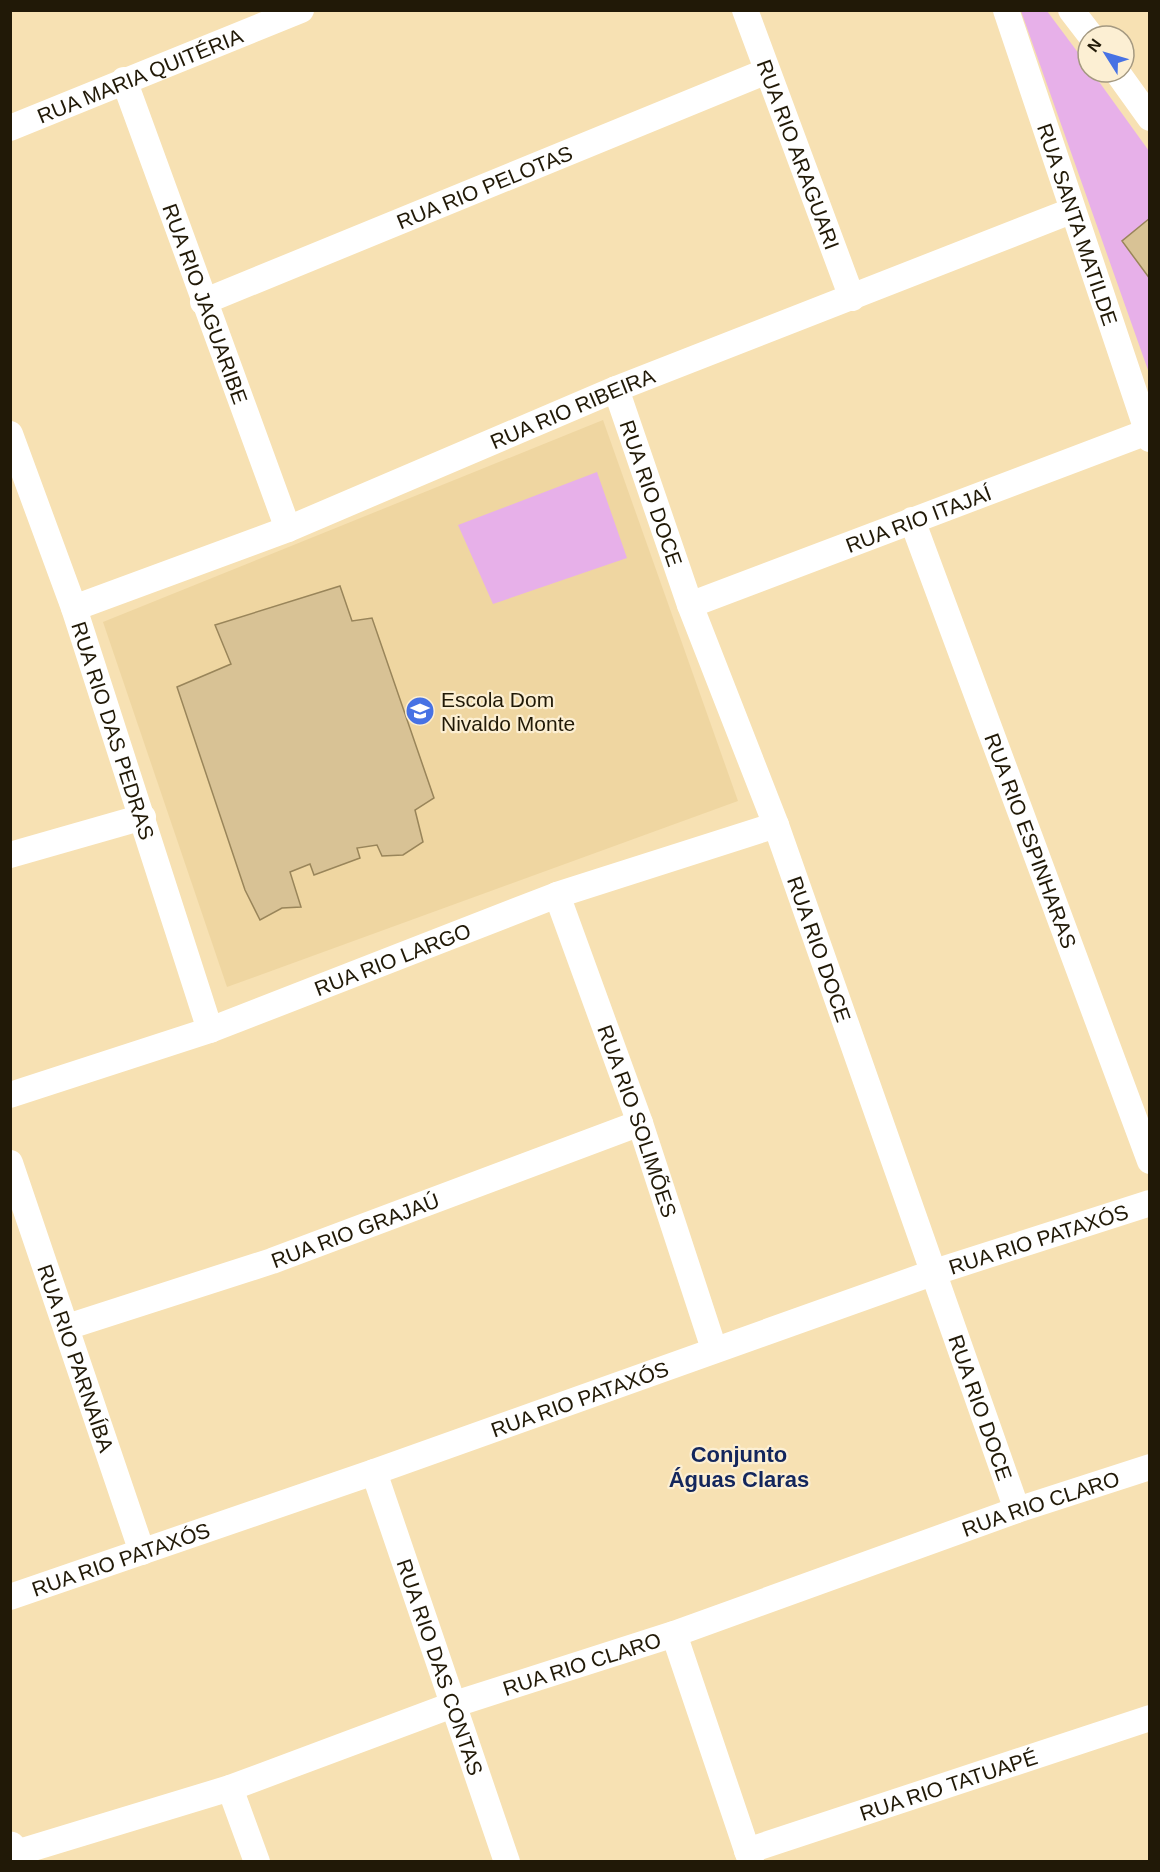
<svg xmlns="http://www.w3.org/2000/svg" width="1160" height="1872" viewBox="0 0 1160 1872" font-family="Helvetica,sans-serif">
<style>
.built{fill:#efd6a1}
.green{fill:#e7b0e9}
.building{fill:#d8c295;stroke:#99855a;stroke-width:1.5}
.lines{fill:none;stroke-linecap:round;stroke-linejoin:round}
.minor{stroke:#fff;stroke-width:26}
.tertiary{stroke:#fff;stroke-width:33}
.labels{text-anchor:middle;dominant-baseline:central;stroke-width:4.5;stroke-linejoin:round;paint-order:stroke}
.street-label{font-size:21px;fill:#211907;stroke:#fcefd3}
.poi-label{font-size:21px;fill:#211907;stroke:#fcefd3;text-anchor:start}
.neighbourhood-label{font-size:22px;font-weight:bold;fill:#13265c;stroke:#fcefd3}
</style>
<rect width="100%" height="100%" fill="#f7e1b3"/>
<!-- built -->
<path class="built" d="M603,420L738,801L227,987L103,622Z"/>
<!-- green -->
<path class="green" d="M1021,11H1047L1088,66V72H1092L1149,151V373Z
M597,472L627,558L493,604L458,525Z"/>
<!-- building -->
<path class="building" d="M1150,218V279L1122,241Z
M340,586L352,621L372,618L434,798L415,810L423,842L403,855L382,856L377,845L357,848L360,858L314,875L310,864L290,872L301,907L282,908L260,920L245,890L177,687L231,664L215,625Z"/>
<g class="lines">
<!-- minor -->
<g class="minor">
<path id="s1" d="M745,10L852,298"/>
<path id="s2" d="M1006,10L1150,439"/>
<path d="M1071,10L1091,36"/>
<path d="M1117,72L1150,118"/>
<path id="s3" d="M124,80L288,529"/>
<path id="s4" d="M10,128L301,10"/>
<path id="s5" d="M203,302L767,71"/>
<path id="s6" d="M616,389L690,605L776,825L1017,1510"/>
<path id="s7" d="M10,434L74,608L210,1030"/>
<path id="s8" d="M912,520L1150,1161"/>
<path id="s9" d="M690,605L1147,432"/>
<path id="s10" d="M74,608L288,529L616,389L1071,211"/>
<path d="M10,855L143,817"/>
<path id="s11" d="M557,895L640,1123L714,1349"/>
<path id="s12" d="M10,1095L210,1030L557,895L776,825"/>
<path id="s13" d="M10,1163L142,1552"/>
<path id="s14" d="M67,1327L272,1261L640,1123"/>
<path id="s15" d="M374,1472L507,1862"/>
<path id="s16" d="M10,1597L374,1472L935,1272L1150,1203"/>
<path d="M674,1634L751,1862"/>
<path d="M230,1788L257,1862"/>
<path id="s17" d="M747,1851L1150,1718"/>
<path id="s18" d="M13,1854L230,1788L455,1704L674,1634L1017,1510L1150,1467"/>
</g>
<!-- tertiary -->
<path class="tertiary" d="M10,1848L15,1862"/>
</g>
<!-- icons -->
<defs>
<g id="school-disc" transform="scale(1.5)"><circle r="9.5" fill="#4772e4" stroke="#fcefd3"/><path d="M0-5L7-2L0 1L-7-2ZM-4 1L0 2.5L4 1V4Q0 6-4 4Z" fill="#fff"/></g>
</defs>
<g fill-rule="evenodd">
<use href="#school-disc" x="420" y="711"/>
</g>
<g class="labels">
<!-- street labels -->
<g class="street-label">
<text stroke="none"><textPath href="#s4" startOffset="140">RUA MARIA QUITÉRIA</textPath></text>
<text stroke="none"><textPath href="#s1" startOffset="154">RUA RIO ARAGUARI</textPath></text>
<text stroke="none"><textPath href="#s5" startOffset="304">RUA RIO PELOTAS</textPath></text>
<text stroke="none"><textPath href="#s2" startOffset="226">RUA SANTA MATILDE</textPath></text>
<text stroke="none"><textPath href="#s3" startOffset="238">RUA RIO JAGUARIBE</textPath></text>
<text stroke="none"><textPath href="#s10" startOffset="537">RUA RIO RIBEIRA</textPath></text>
<text stroke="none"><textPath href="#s6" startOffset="110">RUA RIO DOCE</textPath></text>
<text stroke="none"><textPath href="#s9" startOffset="244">RUA RIO ITAJAÍ</textPath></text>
<text stroke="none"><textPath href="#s7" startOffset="314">RUA RIO DAS PEDRAS</textPath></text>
<text stroke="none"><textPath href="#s8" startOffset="342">RUA RIO ESPINHARAS</textPath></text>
<text stroke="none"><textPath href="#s6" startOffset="596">RUA RIO DOCE</textPath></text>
<text stroke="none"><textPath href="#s12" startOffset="406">RUA RIO LARGO</textPath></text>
<text stroke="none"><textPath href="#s11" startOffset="240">RUA RIO SOLIMÕES</textPath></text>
<text stroke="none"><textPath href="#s14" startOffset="304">RUA RIO GRAJAÚ</textPath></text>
<text stroke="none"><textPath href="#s16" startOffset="1089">RUA RIO PATAXÓS</textPath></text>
<text stroke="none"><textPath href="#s13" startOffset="206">RUA RIO PARNAÍBA</textPath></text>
<text stroke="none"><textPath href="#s16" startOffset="603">RUA RIO PATAXÓS</textPath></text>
<text stroke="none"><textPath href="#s6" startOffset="1082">RUA RIO DOCE</textPath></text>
<text stroke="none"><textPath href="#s18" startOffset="1086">RUA RIO CLARO</textPath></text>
<text stroke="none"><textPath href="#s16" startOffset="117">RUA RIO PATAXÓS</textPath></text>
<text stroke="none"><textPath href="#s18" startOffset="600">RUA RIO CLARO</textPath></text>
<text stroke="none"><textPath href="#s15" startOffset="206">RUA RIO DAS CONTAS</textPath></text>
<text stroke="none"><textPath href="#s17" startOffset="212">RUA RIO TATUAPÉ</textPath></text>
</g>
<!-- poi labels -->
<g class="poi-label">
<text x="441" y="699">Escola Dom<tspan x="441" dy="24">Nivaldo Monte</tspan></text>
</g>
<!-- neighbourhood labels -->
<g class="neighbourhood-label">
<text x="739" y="1454">Conjunto<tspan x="739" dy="25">Águas Claras</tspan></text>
</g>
</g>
<!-- border -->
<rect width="1160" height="1872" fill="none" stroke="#211907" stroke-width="24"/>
<!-- north arrow -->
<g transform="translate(1106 54) rotate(307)"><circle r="28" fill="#fcefd3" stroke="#a49981" stroke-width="1.5"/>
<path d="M0-4.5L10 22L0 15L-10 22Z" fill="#4772e4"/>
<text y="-9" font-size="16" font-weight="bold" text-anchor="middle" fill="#211907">N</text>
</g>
</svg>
